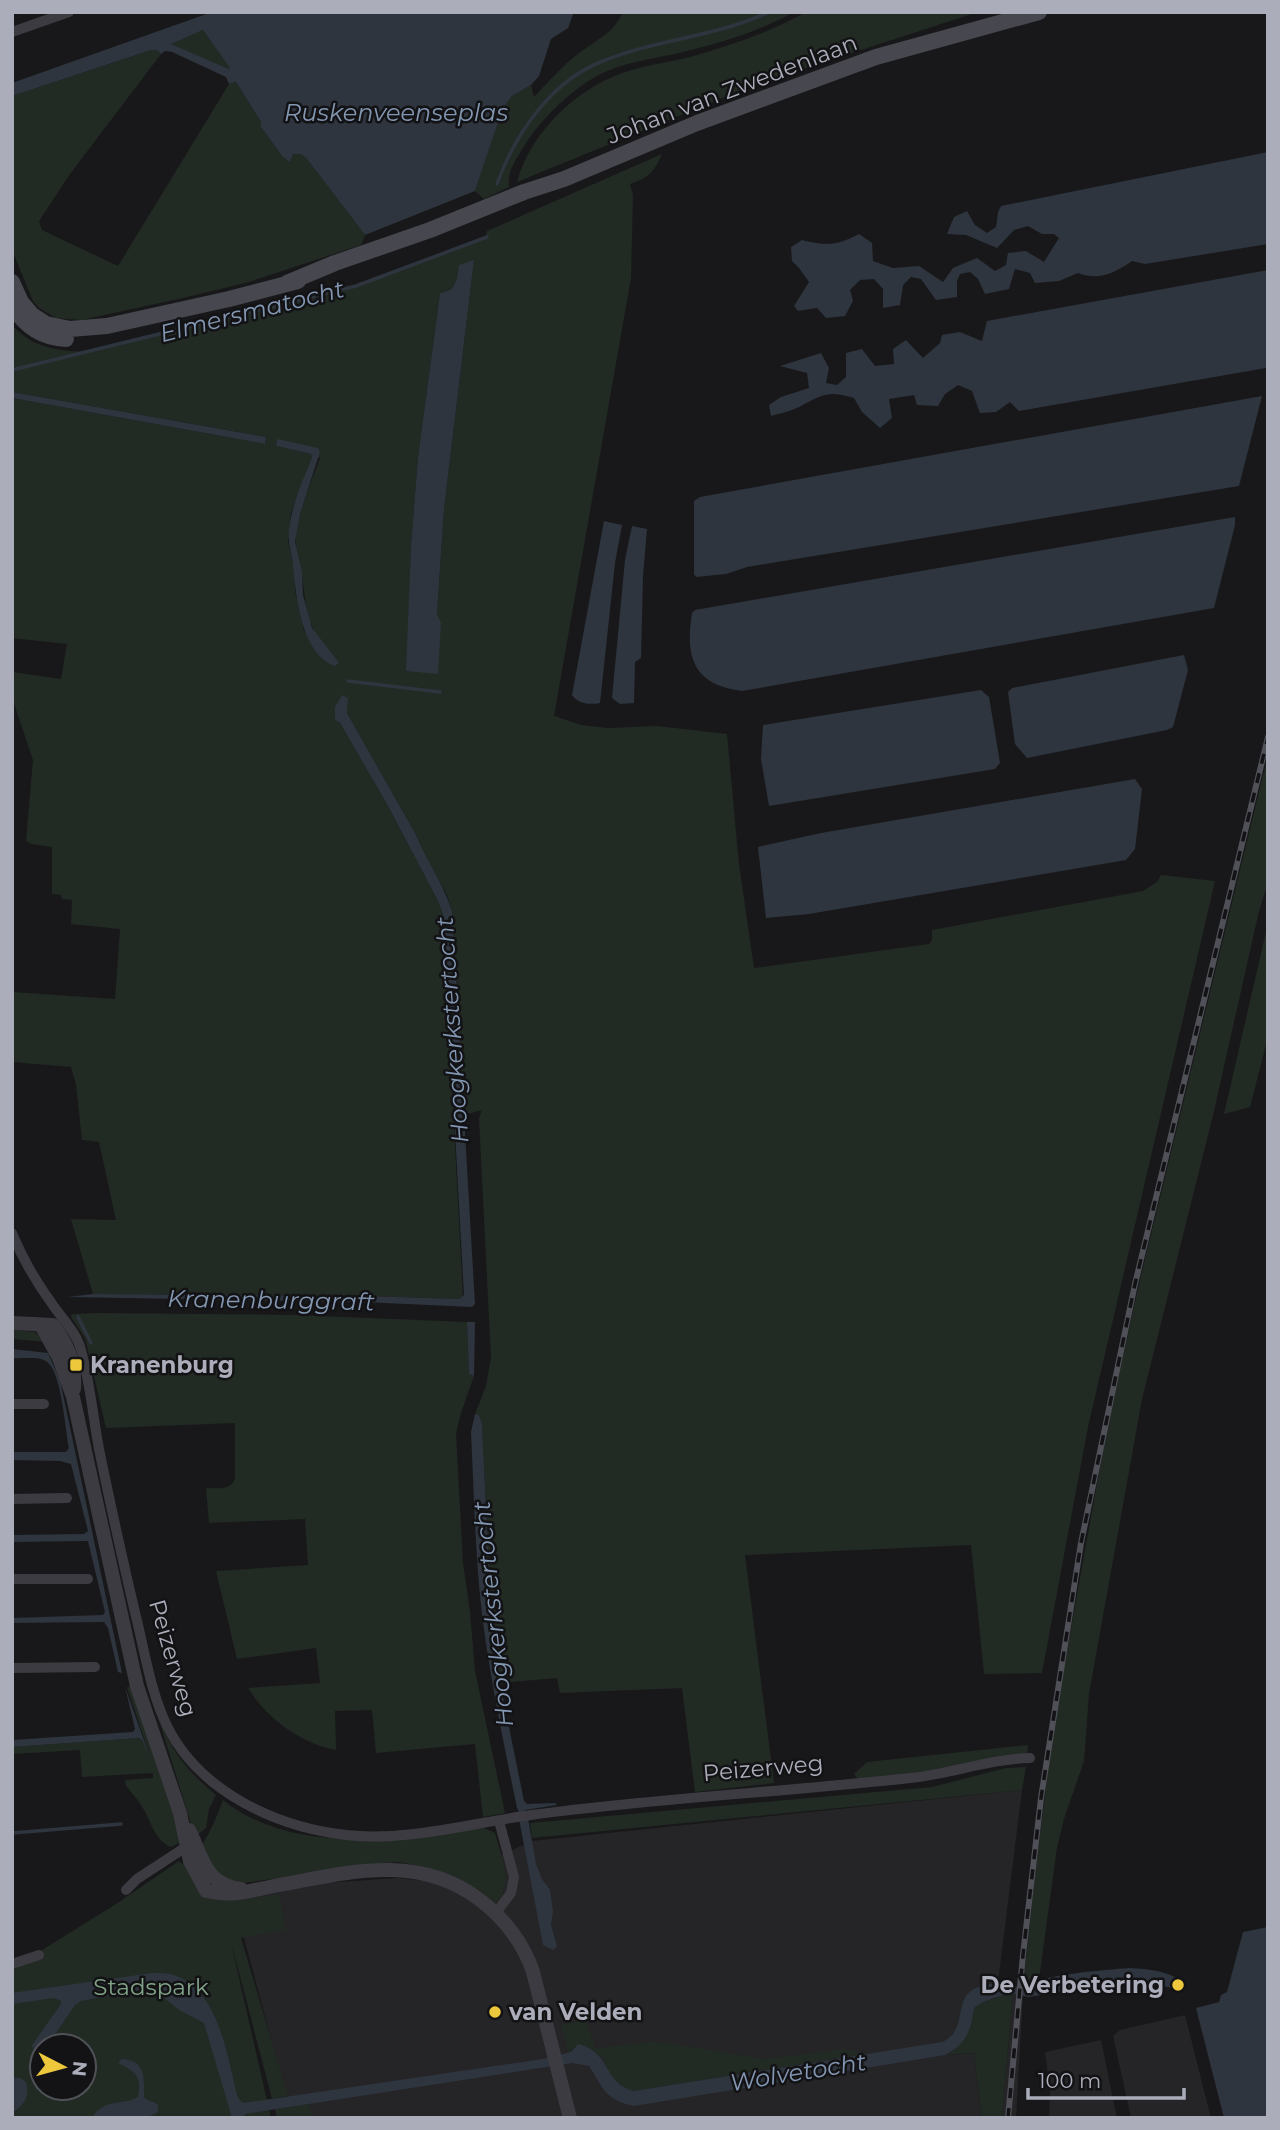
<svg xmlns="http://www.w3.org/2000/svg" width="1280" height="2130" viewBox="0 0 1280 2130" font-family="Montserrat,sans-serif">
<style>
.built{fill:#252427}
.green{fill:#222a24;fill-rule:evenodd}
.water{fill:#2e353e;fill-rule:evenodd}
.lines{fill:none;stroke-linecap:round;stroke-linejoin:round}
.stream{stroke:#2e353e;stroke-width:3.5}
.minor{stroke:#3b3b41;stroke-width:10}
.tertiary{stroke:#3b3b41;stroke-width:14}
.secondary{stroke:#47484f;stroke-width:16}
.rail-casing{stroke:#505158;stroke-width:6}
.rail{stroke:#131315;stroke-width:3.5;stroke-dasharray:10;stroke-linecap:butt}
.poi-dot{fill:#eec83c;stroke:#131315;stroke-width:2.5}
.labels{text-anchor:middle;dominant-baseline:central;stroke-width:5;stroke-linejoin:round;paint-order:stroke}
.street-label{font-size:23px;fill:#abadba;stroke:#131315}
.poi-label{font-size:23px;font-weight:bold;fill:#abadba;stroke:#131315;text-anchor:start}
.park-label{font-size:23px;fill:#82a489;stroke:#131315}
.water-label{font-size:24px;font-style:italic;fill:#8397b3;stroke:#131315}
</style>
<rect width="100%" height="100%" fill="#18181a"/>
<!-- built -->
<path class="built" d="M1022,1790L997,1990L946,2055L974,2053L982,2118H292L234,1900L325,1883L397,1878L427,1881L478,1866L532,1841Z
M1013,1993L1023,1994L1016,2118H1002Z
M1185,2015L1211,2118H1131L1113,2036L1120,2030Z
M1101,2040L1117,2118H1049L1050,2088L1045,2052Z"/>
<!-- green -->
<path class="green" d="M623,12H794C760,31 721,43 683,52C654,59 622,62 595,77C568,93 539,121 523,148C515,161 507,172 509,187L484,199L475,191L503,108L512,96L531,85L534,97C548,82 562,66 579,53C596,40 613,34 623,12Z
M806,12H978L757,84L517,182C531,130 581,84 632,70C651,64 671,62 690,57C730,45 769,33 806,12Z
M203,30L231,68L229,69L170,44Z
M151,50H157L161,54L70,174L39,221L42,230L118,266L229,84L236,82L261,122V127L282,156L290,161L293,154H301L307,159L365,235L361,245L249,282L183,298L81,320L56,318L39,308L33,301L12,250V96Z
M662,154C654,172 649,178 630,184L633,195L631,278L554,716L581,725L608,728L657,726L727,734L739,864L754,968L929,944L932,940V930L1143,891L1157,882L1161,875L1215,881L1088,1427L1042,1673L984,1674L971,1545L745,1555L774,1783L695,1792L682,1688L560,1693L557,1678L500,1683L489,1570L482,1424L479,1415L475,1414L486,1386L491,1358L479,1119L482,1110L464,1115L452,911L447,895L422,851L415,833L347,713V707L334,719L340,723L388,806L439,903L443,915L463,1298L460,1299L364,1296L93,1294L71,1219L116,1220L99,1142L82,1140L76,1084L71,1067L12,1062V992L115,999L120,929L71,924L72,900L62,899L61,895L52,894V847L31,844L26,841L33,760L12,697V672L61,679L67,644L12,638V398L265,444L266,437L12,392V325C35,350 60,351 92,352L360,286L485,239L487,231ZM474,260L444,509L437,614L407,671L411,545L418,457L440,293C456,290 464,273 474,260ZM277,439L320,458C311,483 299,509 296,535C294,546 300,557 301,567C307,608 304,629 337,660L335,666L324,659L304,630L295,591L294,568L288,541L291,513L312,457L311,454L276,446Z
M1268,755V883L1259,911L1214,1111L1142,1399L1089,1694L1084,1761L1064,1819L1057,1847L1039,1980L1023,1987L1036,1866L1055,1718L1105,1439L1138,1288Z
M1268,923V1037L1250,1107L1224,1114Z
M96,1313L294,1315L467,1322L469,1374L474,1376L461,1413L456,1434L463,1563L470,1612L475,1671L505,1813L483,1817L475,1744L376,1753L372,1710L335,1711L336,1750C302,1744 266,1718 248,1688L320,1683L316,1648L237,1659L216,1571L308,1565L305,1519L209,1523L206,1488C218,1488 230,1491 235,1479V1423L106,1428L85,1338L71,1317L72,1314Z
M12,1330L35,1332L47,1342L12,1339Z
M132,1686L181,1832L179,1843L171,1847C156,1842 151,1822 144,1810C139,1801 132,1793 126,1786L125,1780L153,1778V1773L82,1777L80,1750L12,1754V1747L139,1738L142,1740L151,1759L127,1687Z
M160,1723C175,1755 188,1772 216,1795L209,1809L206,1828L195,1837Z
M1028,1745L1027,1757L980,1765L858,1779L854,1774L867,1762Z
M1026,1767L1022,1790L532,1838L530,1823L932,1787L1006,1768Z
M223,1800C296,1858 399,1836 484,1828L495,1833C501,1856 515,1884 496,1903C468,1879 432,1866 396,1862L236,1884L253,1895L254,1898L279,1894L286,1930L241,1938L288,2096L272,2099L230,1938L271,2118H12V1965H18L116,1904L179,1861L182,1864C204,1850 214,1824 223,1800ZM42,2046H84V2088H42Z
M1009,1993H1013L1002,2118H982L974,2053L945,2055C958,2049 968,2039 971,2024C973,2018 973,2013 975,2007L983,2002Z
M586,2019L595,2048L649,2042L670,2043L764,2059L845,2049L864,2054L634,2091L626,2089L613,2079L602,2057L595,2052L583,2045L575,2046L569,2053L561,2025Z
M309,2104L313,2118H277L275,2109Z"/>
<!-- water -->
<path class="water" d="M212,12H574L568,28L551,39L539,76L531,85L512,96L503,108L475,191L365,235L307,159L301,154H293L290,162L282,156L261,127V122L236,82L229,84L226,77L172,52L165,51L161,54L157,50H151L12,96V83ZM203,30L230,68L229,69L171,44Z
M1268,152V244L1145,264L1132,261C1115,273 1099,281 1078,273L1059,281L1035,283L1030,273L1015,269L1009,289L985,294L978,279L970,272L960,274L957,281V297L936,300L921,279L911,277L903,285L900,305L883,308V289L874,279L860,280L850,290L853,301L845,316L826,318L817,308L798,311L794,306L809,282L799,268L792,261L791,247L802,240C827,246 836,246 859,234L872,243L873,261L893,268L919,266L943,282L953,268L977,258L995,271L1006,265L1008,253L1026,251L1044,262L1059,238L1054,234H1042L1028,226L1014,230L997,248L966,235L947,234L954,217L967,211L975,225L987,233L996,227L998,212L1001,206Z
M474,260L444,509L437,614L441,623L438,674L406,671L411,545L418,457L440,293C457,290 457,280 459,265Z
M1268,270V363L1266,368L1019,411L1010,402L996,412L980,413L972,391L958,385L945,394L938,406L917,405L914,395L889,399L892,418L880,428L862,412L854,398C826,390 823,395 799,407C791,411 781,413 771,416L769,405L781,397L809,388L807,373L780,366L821,353L829,368L826,383L837,385L846,377V353L862,349L875,366L894,364L893,349L906,340L923,358L940,343L942,335L960,332L982,341L987,321Z
M12,392L266,437L265,444L12,398Z
M1262,396L1239,486L747,567L726,574L696,577L694,574V501L700,497Z
M277,439L318,448L320,452L300,514L295,542L302,571L303,595L312,628L337,660L339,663L335,666C301,654 296,596 293,566C292,553 287,542 289,529C292,504 303,480 312,457L311,454L276,446Z
M1235,517V525L1214,608L742,691C693,685 685,657 692,613L695,610Z
M604,521L622,525L615,563L600,703C590,705 578,704 572,695Z
M632,526L647,529L643,576L641,658L635,662L634,703L620,704L612,698L625,560Z
M1184,655L1188,670L1173,727L1167,730L1027,758L1015,744L1008,692L1012,688Z
M981,690L989,697L1000,763L995,769L769,806L761,759L763,725Z
M342,695L348,698L347,713L415,833C426,860 443,883 452,911L475,1304L472,1307L363,1302L68,1297L93,1294L364,1296L460,1299L464,1295L443,915L439,903L388,806L340,723L335,720V707Z
M1135,779L1142,789L1135,849L1126,860L809,914L766,918L758,847L821,833Z
M467,1322H475L474,1376L469,1374Z
M12,1349L48,1353L60,1380L122,1673L118,1672L108,1628L104,1622L12,1623V1618L103,1615L105,1612L88,1541L12,1542V1535L84,1534L88,1531L71,1464L60,1461L12,1460V1452H66L69,1448C65,1430 62,1371 46,1361C38,1356 22,1359 12,1358Z
M475,1414L479,1415L482,1424L489,1570L500,1683L524,1801L527,1804L555,1803L557,1805L525,1810L524,1812H519L517,1808C504,1744 490,1679 482,1614C475,1553 474,1493 471,1432Z
M125,1687L151,1760L142,1740L139,1738L12,1747V1740L133,1732L135,1729Z
M528,1818L536,1864L542,1879L550,1890L553,1911L551,1925L557,1946L553,1950L543,1945L519,1819Z
M1268,1927V2118H1224L1196,2008L1219,2002L1221,1995L1227,1992L1243,1932Z
M1129,1968C1147,1969 1161,1970 1177,1978L1174,1989L1144,1980L1109,1983L1029,1997L1009,1993L983,2002L975,2007C972,2013 973,2018 971,2024C968,2039 958,2049 945,2055L634,2106C605,2100 603,2088 589,2066L572,2063L245,2114L244,2118H232L204,2023L179,2010L159,1994L147,1989L81,2001L75,2005L47,2046H42L41,2054H35L32,2045L61,2004V2001L54,1998L12,2004V1993L152,1973C161,1973 171,1973 179,1977C221,1996 227,2059 238,2098L243,2103L543,2059L571,2052L578,2044C612,2052 603,2084 634,2091L942,2042C969,2031 952,1998 976,1988C984,1984 995,1984 1004,1982L1009,1986L1026,1987C1040,1974 1107,1970 1129,1968Z
M122,2059C146,2060 144,2079 144,2097C148,2103 154,2100 158,2105V2112L146,2118H92C103,2098 122,2106 138,2097C142,2076 136,2072 118,2063Z
M12,2078H20L26,2082C30,2097 25,2104 12,2113Z"/>
<g class="lines">
<!-- stream -->
<path class="stream" d="M497,184C515,134 551,81 603,61C657,39 716,37 769,12
M12,370L356,286L487,237
M348,681L440,692
M78,1317L91,1343
M12,1833L121,1824"/>
<!-- minor -->
<path class="minor" d="M12,32L69,12
M12,1233C23,1260 38,1285 55,1308C65,1322 77,1334 81,1350C90,1382 93,1417 99,1449C111,1508 124,1566 138,1625C146,1659 152,1696 168,1728C201,1792 276,1827 346,1835C406,1842 471,1823 531,1815C657,1798 784,1792 910,1778C950,1774 989,1759 1030,1758
M12,1404H44
M12,1499L67,1498
M12,1579H88
M12,1668L95,1667
M126,1890L137,1879L192,1843
M495,1914L511,1893L514,1877L499,1821
M12,1964L39,1955"/>
<!-- tertiary -->
<path class="tertiary" d="M12,1323L53,1325C68,1344 76,1365 74,1389
M41,1325L59,1358L73,1397L137,1686L180,1813L190,1861L206,1891C233,1897 248,1891 274,1886C346,1873 417,1852 480,1900C504,1918 524,1944 533,1972L570,2118
M189,1830C203,1857 204,1884 241,1889"/>
<!-- secondary -->
<path class="secondary" d="M12,282L21,302L32,315L46,324L70,329L107,326L229,299L298,281
M287,283L335,263L430,230L524,192L564,179L697,123L876,57L1039,12
M13,307C25,326 43,338 66,339"/>
<!-- rail casing -->
<g class="rail-casing">
<path id="rail" d="M1008,2118L1023,1955L1041,1798L1081,1543L1135,1284L1268,737"/>
</g>
<!-- rail -->
<use href="#rail" class="rail"/>
</g>
<!-- markers -->
<g class="poi-dot">
<rect x="69" y="1358" width="14" height="14" rx="3.5"/>
<circle cx="1178" cy="1985" r="7"/>
<circle cx="495" cy="2012" r="7"/>
</g>
<g class="labels">
<!-- street labels -->
<g class="street-label">
<text transform="translate(732 89) rotate(-21)">Johan van Zwedenlaan</text>
<text transform="translate(173 1658) rotate(74)">Peizerweg</text>
<text transform="translate(763 1768) rotate(-5)">Peizerweg</text>
</g>
<!-- poi labels -->
<g class="poi-label">
<text x="90" y="1365">Kranenburg</text>
<text x="1164" y="1985" text-anchor="end">De Verbetering</text>
<text x="509" y="2012">van Velden</text>
</g>
<!-- park labels -->
<g class="park-label">
<text x="151" y="1987">Stadspark</text>
</g>
<!-- water labels -->
<g class="water-label">
<text x="396" y="112">Ruskenveenseplas</text>
<text transform="translate(252 311) rotate(-14)">Elmersmatocht</text>
<text transform="translate(452 1030) rotate(-94)">Hoogkerkstertocht</text>
<text transform="translate(271 1300) rotate(1)">Kranenburggraft</text>
<text transform="translate(493 1614) rotate(-96)">Hoogkerkstertocht</text>
<text transform="translate(798 2072) rotate(-9)">Wolvetocht</text>
</g>
</g>
<!-- border -->
<rect width="1280" height="2130" fill="none" stroke="#abadba" stroke-width="28"/>
<!-- north arrow -->
<g transform="translate(63 2067) rotate(96)"><circle r="33" fill="#131315" stroke="#505157" stroke-width="2"/>
<path d="M0-5L12 26L0 18L-12 26Z" fill="#eec83c"/>
<text y="-10" font-size="19" font-weight="bold" text-anchor="middle" fill="#abadba">N</text>
</g>
<!-- scale -->
<path d="M1028 2088v10h156v-10" fill="none" stroke="#abadba" stroke-width="3.5"/>
<text x="1038" y="2088" font-size="21" fill="#abadba" stroke="#131315" stroke-width="5" paint-order="stroke">100 m</text>
</svg>
